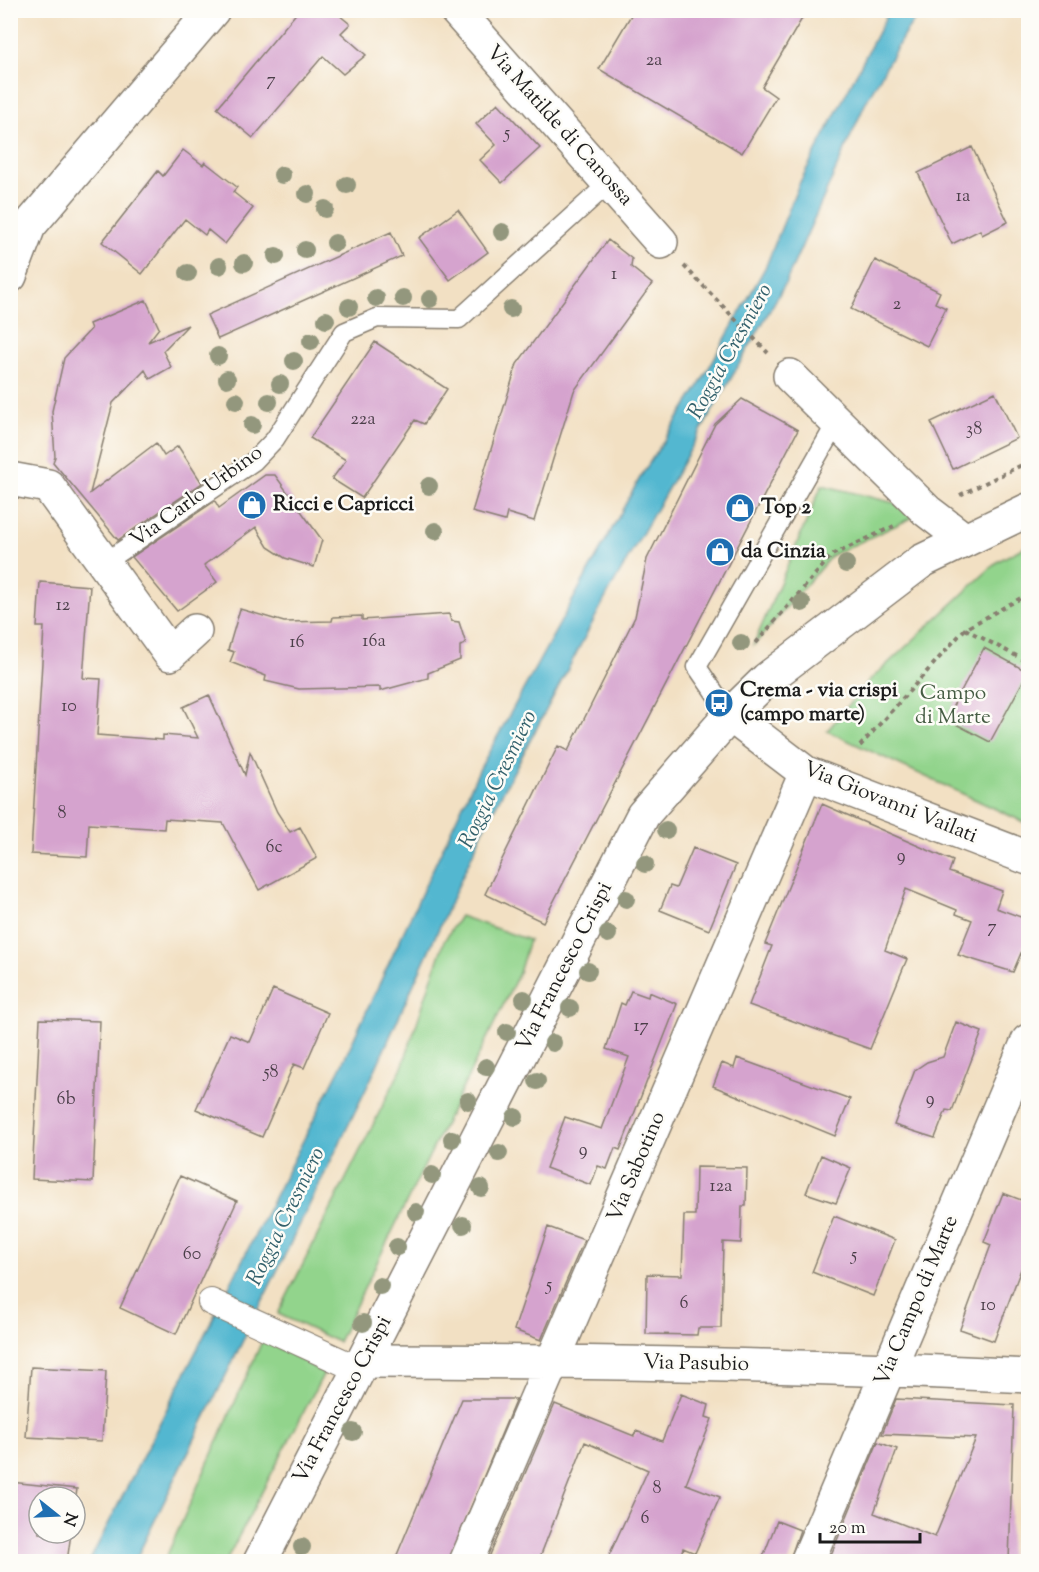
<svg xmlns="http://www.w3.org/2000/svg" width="1039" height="1572" viewBox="0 0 1039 1572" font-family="'Sorts Mill Goudy',serif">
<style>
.green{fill:#92d48c;stroke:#577854;stroke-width:1.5}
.water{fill:#52b7d0;stroke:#376a76;stroke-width:1.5}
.building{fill:#d5a3ce}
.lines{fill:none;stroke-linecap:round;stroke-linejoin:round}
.service-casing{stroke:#877e70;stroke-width:21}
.pedestrian-casing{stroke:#877e70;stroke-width:28}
.minor-casing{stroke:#877e70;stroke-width:36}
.tertiary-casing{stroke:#877e70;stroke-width:36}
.path{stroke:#877e70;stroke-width:4;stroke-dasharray:4.5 4.5;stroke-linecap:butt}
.service{stroke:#fff;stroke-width:18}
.pedestrian{stroke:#fff;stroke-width:26}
.minor{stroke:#fff;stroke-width:33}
.tertiary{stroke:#fff;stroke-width:33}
.tree{fill:#93977d}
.labels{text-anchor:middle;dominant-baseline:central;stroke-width:5;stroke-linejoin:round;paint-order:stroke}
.number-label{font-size:18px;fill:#4a3e48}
.street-label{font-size:21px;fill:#1c1c1c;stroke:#fdfcf7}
.poi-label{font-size:21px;font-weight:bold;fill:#1c1c1c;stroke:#fdfcf7;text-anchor:start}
.park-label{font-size:21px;fill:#455c43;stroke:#fdfcf7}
.water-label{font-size:22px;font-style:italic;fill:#34626d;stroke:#fdfcf7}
</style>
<rect width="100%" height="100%" fill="#fdfcf7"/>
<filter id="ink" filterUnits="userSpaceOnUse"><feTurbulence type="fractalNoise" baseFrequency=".0167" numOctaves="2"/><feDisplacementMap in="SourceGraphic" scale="12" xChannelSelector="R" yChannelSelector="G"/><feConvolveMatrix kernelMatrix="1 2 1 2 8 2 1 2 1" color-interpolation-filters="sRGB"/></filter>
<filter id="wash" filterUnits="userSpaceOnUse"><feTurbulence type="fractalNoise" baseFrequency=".008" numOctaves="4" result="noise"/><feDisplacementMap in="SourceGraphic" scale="24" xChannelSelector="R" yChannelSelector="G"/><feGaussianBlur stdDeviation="1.35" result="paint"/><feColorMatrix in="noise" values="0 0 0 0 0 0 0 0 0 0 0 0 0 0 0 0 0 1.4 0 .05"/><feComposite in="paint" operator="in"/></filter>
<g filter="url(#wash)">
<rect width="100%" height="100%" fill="#f2e0c3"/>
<!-- green -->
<path class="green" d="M822,485L927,511L832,555L753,646Z
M1028,545V824L827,731L868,682L998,561Z
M460,916L529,940L519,973L338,1342L278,1314L403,1065L444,941Z
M263,1339L324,1373L226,1561L164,1562Z"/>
<!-- water -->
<path class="water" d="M889,11H921L904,35L866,102L785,284L606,597L486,824L370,1081L135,1561L89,1562L341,1066L479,770L641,476L697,389L766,266L799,184Z"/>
<g id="blocks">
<!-- building -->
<path class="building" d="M299,10H333L350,24L341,33L366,55L343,74L323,56L253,138L217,108Z
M634,10H807L762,87L776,97L742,153L599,69Z
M498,103L540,148L502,183L480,160L496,145L476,124Z
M972,147L1008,222L982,235L980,230L952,244L918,173Z
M183,150L203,165L205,162L237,187L233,192L253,208L225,244L208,230L205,235L185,219L142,274L102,242L158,171L163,176Z
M458,210L488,252L450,280L419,238Z
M391,232L402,256L218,339L207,315Z
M608,240L632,259L631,267L652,284L574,391L534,521L507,513L505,521L472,512L517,364Z
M875,260L940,292L935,303L946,308L927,346L851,309Z
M146,300L159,328L148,342L188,325L163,351L171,367L150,379L145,370L113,403L90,493L156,443L164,456L178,446L202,483L118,540L53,462L55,457L52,411L64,358L91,329L89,324Z
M375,342L447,389L424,424L415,420L362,498L332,479L346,460L310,438Z
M995,392L1017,438L953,469L931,422Z
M742,399L798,430L543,922L485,894L558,746L568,751L635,617L647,559L715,424Z
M265,475H275L322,540L314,567L285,558L268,547L256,527L204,565L217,582L177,611L132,557L215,501L219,508Z
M40,582L90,586L83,678L101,679L97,735L163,740V735L198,738L183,707L209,695L245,775L250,752L277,812L290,832L300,827L317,858L259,890L223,823L165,819L164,829L89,824L87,857L31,854L44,627H37Z
M240,609L284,622L332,621L333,617L362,616V620L449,614L451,621L459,622L466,644L460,646V660L428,673V678L380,691V687L299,689L265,681L266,676L230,662L234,652L228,650Z
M984,648L1028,672L990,742L946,719Z
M822,804L953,861L949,872L1002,891L996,908L1029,920V934L1013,972L958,955L972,920L956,914L957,910L906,889L885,950L907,959L870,1049L749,1005L772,946L765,944Z
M693,848L736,865L709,930L660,910L670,886L676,888Z
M273,989L328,1013L304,1068L294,1064L262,1137L196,1109L230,1034L250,1042Z
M631,991L648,997L649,992L677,1004L620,1150L615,1148L607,1169L598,1166L591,1185L546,1168L565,1117L602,1129L629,1057L606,1049L621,1003L625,1005Z
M40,1019L100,1021L93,1182L32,1179Z
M956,1022L982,1032L952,1111L946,1110L935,1138L894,1125L915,1070L927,1062L943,1057Z
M737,1058L850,1099L835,1136L713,1086L722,1063L734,1068Z
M821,1155L851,1168L836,1203L806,1193Z
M696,1167L747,1168L746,1206H742L741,1243L723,1242L721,1328H698L697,1335L646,1334L647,1274L682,1275L684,1215H695Z
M180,1176L237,1201L176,1334L120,1308Z
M1003,1193L1029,1203V1248L994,1341L960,1329L991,1245L984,1242Z
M834,1216L895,1240L873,1296L812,1272Z
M548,1227L584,1240L541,1340L514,1330Z
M31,1367L106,1371L102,1441L26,1437Z
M681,1394L709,1405L706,1417L712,1419L686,1484L720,1497L695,1553L683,1548L678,1562H606L648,1470L585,1442L538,1562H487L555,1404L634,1436L636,1431L662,1441Z
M462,1399H516L448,1562H394Z
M896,1399L1014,1405L1009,1562H828L878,1442L897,1449L874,1513L935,1537L976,1438L882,1434Z
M10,1482L77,1489L75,1503V1497H39V1533H71L67,1562H10Z
M777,1521L800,1530L789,1562H761Z"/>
</g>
</g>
<g filter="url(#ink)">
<use href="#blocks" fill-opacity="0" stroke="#877e70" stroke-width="1.5"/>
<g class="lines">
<!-- service casing -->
<g class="service-casing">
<path id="service" d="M104,563L254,461L275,439L344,332L377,318L459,319L609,183
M730,715L697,667L838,420"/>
</g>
<!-- pedestrian casing -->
<g class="pedestrian-casing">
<path id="pedestrian" d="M211,1302L360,1370"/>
</g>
<!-- minor casing -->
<g class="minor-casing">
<path id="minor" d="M456,10L661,242
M790,376L927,511L965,540
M10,479L48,486L170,654L195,631
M730,715L806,773L1028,858
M364,1361C586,1361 807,1365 1028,1376
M466,1562L806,773
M807,1562L1028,1041"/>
</g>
<!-- tertiary casing -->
<g class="tertiary-casing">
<path id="tertiary" d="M10,276L29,226L213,10
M260,1562L643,815L730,715L767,679L922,561L1028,510"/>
</g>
<!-- path -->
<path class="path" d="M684,266L768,353
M960,495L1028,462
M965,629L1028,662
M756,643L832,555L894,526
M860,746L965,629L1028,594"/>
<!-- service -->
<use href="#service" class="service"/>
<!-- pedestrian -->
<use href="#pedestrian" class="pedestrian"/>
<!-- minor -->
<use href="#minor" class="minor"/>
<!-- tertiary -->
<use href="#tertiary" class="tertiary"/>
</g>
<!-- trees -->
<g class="tree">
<circle cx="282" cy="175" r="9"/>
<circle cx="347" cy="185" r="9"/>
<circle cx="307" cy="194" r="9"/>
<circle cx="325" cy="209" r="9"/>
<circle cx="502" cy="232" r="9"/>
<circle cx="335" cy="243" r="9"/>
<circle cx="305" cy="250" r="9"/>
<circle cx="276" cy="256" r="9"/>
<circle cx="244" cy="263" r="9"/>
<circle cx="219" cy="266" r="9"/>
<circle cx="188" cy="273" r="9"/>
<circle cx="376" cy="298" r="9"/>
<circle cx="403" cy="298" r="9"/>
<circle cx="430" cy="299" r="9"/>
<circle cx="349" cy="307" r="9"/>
<circle cx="511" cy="309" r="9"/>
<circle cx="326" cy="320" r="9"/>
<circle cx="311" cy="341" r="9"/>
<circle cx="218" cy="356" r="9"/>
<circle cx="294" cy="361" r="9"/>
<circle cx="227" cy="379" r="9"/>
<circle cx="280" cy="384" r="9"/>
<circle cx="236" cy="401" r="9"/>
<circle cx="269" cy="402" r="9"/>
<circle cx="252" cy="425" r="9"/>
<circle cx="429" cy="486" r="9"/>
<circle cx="435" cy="531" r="9"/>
<circle cx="846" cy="564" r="9"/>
<circle cx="802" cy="603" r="9"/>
<circle cx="741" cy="643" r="9"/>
<circle cx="666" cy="830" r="9"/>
<circle cx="645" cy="864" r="9"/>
<circle cx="626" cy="899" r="9"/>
<circle cx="608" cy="934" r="9"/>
<circle cx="588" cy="971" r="9"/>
<circle cx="524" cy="999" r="9"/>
<circle cx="570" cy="1008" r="9"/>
<circle cx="507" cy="1032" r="9"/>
<circle cx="553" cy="1043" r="9"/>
<circle cx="486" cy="1067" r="9"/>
<circle cx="537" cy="1081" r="9"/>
<circle cx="468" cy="1101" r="9"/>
<circle cx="515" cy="1117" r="9"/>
<circle cx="452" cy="1139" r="9"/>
<circle cx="499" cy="1153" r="9"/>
<circle cx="432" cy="1175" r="9"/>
<circle cx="481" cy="1188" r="9"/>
<circle cx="416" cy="1212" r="9"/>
<circle cx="463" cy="1225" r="9"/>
<circle cx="397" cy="1247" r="9"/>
<circle cx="380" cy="1286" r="9"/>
<circle cx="363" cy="1323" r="9"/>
<circle cx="353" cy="1432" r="9"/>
<circle cx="302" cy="1547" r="9"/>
</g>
</g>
<!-- icons -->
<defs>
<g id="shop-disc" transform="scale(1.5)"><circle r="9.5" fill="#1f6fb2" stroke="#fdfcf7"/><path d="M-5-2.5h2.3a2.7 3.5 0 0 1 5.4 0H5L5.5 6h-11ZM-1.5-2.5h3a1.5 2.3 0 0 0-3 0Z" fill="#fff"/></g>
<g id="bus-disc" transform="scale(1.5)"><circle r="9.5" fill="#1f6fb2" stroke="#fdfcf7"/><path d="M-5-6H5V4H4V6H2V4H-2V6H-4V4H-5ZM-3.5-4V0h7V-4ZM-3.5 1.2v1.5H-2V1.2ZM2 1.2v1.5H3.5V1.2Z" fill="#fff"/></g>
</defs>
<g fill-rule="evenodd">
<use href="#shop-disc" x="252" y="505"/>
<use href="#shop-disc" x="740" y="508"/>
<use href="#shop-disc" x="720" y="552"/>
<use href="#bus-disc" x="719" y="703"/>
</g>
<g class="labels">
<!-- number labels -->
<g class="number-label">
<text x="654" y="61">2a</text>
<text x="271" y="81">7</text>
<text x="507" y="134">5</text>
<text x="963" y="197">1a</text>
<text x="614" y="275">1</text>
<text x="897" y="305">2</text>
<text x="363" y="420">22a</text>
<text x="974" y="430">38</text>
<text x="63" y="606">12</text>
<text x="374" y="642">16a</text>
<text x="297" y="643">16</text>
<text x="69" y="707">10</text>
<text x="62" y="814">8</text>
<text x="274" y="848">6c</text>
<text x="901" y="857">9</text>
<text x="992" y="928">7</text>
<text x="641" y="1027">17</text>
<text x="271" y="1073">58</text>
<text x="66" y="1100">6b</text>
<text x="930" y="1100">9</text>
<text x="583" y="1151">9</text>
<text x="721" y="1187">12a</text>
<text x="192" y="1255">60</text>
<text x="854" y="1256">5</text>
<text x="549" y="1286">5</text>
<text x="684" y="1304">6</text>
<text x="988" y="1306">10</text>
<text x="657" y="1489">8</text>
<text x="645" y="1519">6</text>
</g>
<!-- street labels -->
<g class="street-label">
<text transform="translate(559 126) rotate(48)">Via Matilde di Canossa</text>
<text transform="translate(197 497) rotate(-36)">Via Carlo Urbino</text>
<text transform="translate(890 803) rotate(22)">Via Giovanni Vailati</text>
<text transform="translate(565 967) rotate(-63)">Via Francesco Crispi</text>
<text transform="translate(637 1167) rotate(-67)">Via Sabotino</text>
<text transform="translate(917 1301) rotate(-67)">Via Campo di Marte</text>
<text transform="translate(696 1364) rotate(1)">Via Pasubio</text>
<text transform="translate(343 1400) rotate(-62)">Via Francesco Crispi</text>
</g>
<!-- poi labels -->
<g class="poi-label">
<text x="273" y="505">Ricci e Capricci</text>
<text x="761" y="508">Top 2</text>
<text x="741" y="552">da Cinzia</text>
<text x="740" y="691">Crema - via crispi<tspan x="740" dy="24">(campo marte)</tspan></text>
</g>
<!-- park labels -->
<g class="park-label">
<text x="953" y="694">Campo<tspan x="953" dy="24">di Marte</tspan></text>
</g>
<!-- water labels -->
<g class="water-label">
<text transform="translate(731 352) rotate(-61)">Roggia Cresmiero</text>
<text transform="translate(499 780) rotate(-64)">Roggia Cresmiero</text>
<text transform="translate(287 1217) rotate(-64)">Roggia Cresmiero</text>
</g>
</g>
<!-- margin -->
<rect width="1039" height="1572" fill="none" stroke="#fdfcf7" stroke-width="36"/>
<!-- north arrow -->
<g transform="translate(57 1515) rotate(108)"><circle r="28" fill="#fdfcf7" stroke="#a3a29f" stroke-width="1.5"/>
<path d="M0-4.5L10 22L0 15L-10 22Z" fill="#1f6fb2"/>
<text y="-9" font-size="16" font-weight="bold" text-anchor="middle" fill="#1c1c1c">N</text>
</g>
<!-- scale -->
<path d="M820 1533v9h100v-9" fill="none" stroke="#1c1c1c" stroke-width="3"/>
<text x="829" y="1533" font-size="18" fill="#1c1c1c" stroke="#fdfcf7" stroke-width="4.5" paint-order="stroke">20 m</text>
</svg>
